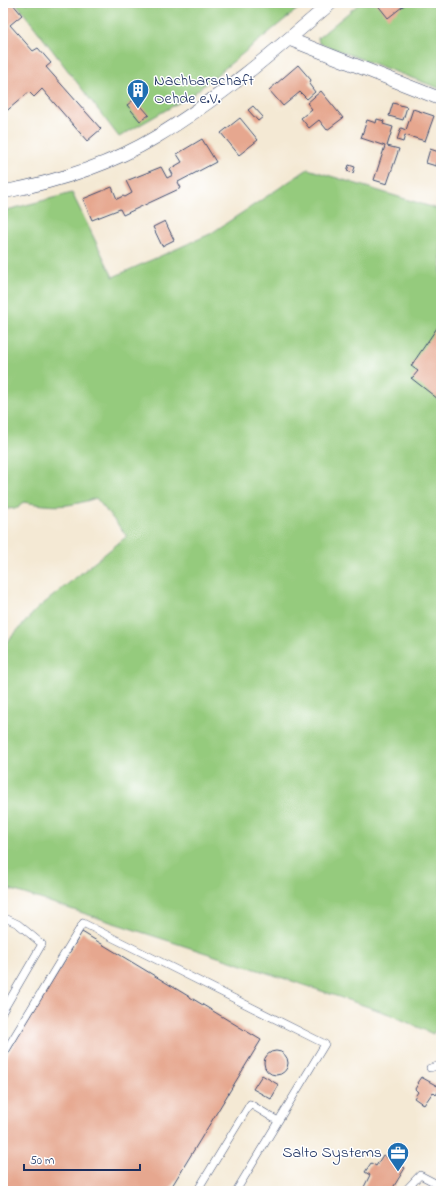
<svg xmlns="http://www.w3.org/2000/svg" width="444" height="1194" viewBox="0 0 444 1194" font-family="'Indie Flower',sans-serif">
<style>
.green{fill:#95cb7d;stroke:#587d6e}
.building{fill:#e6a78f}
.lines{fill:none;stroke-linecap:round;stroke-linejoin:round}
.lane-casing{stroke:#3c4b70;stroke-width:8}
.street-casing{stroke:#3c4b70;stroke-width:14}
.lane{stroke:#fff;stroke-width:7}
.street{stroke:#fff;stroke-width:13}
.labels{text-anchor:middle;dominant-baseline:central;stroke-width:3;stroke-linejoin:round;paint-order:stroke}
.poi-label{font-size:16px;fill:#1b2f5e;stroke:#fff;text-anchor:start}
</style>
<rect width="100%" height="100%" fill="#fff"/>
<filter id="ink" filterUnits="userSpaceOnUse"><feTurbulence type="fractalNoise" baseFrequency=".025" numOctaves="2"/><feDisplacementMap in="SourceGraphic" scale="8" xChannelSelector="R" yChannelSelector="G"/><feConvolveMatrix kernelMatrix="1 2 1 2 8 2 1 2 1" color-interpolation-filters="sRGB"/></filter>
<filter id="wash" filterUnits="userSpaceOnUse"><feTurbulence type="fractalNoise" baseFrequency=".012" numOctaves="4" result="noise"/><feDisplacementMap in="SourceGraphic" scale="16" xChannelSelector="R" yChannelSelector="G"/><feGaussianBlur stdDeviation="0.9" result="paint"/><feColorMatrix in="noise" values="0 0 0 0 0 0 0 0 0 0 0 0 0 0 0 0 0 1.4 0 .05"/><feComposite in="paint" operator="in"/></filter>
<g filter="url(#wash)">
<rect width="100%" height="100%" fill="#f4e9d4"/>
<!-- green -->
<path class="green" d="M16,3H305L192,95L119,137Z
M360,3H441V89L319,43L318,38Z
M308,169L441,210V1021L433,1034L389,1014L295,982L3,887V646L37,609L127,536L96,498C66,508 54,507 23,502L18,508L7,509L3,506V211L72,193L113,277L210,234Z"/>
<g id="blocks">
<!-- building -->
<path class="building" d="M3,3H12L22,15L10,25L33,51L38,48L51,63L46,67L101,129L87,141L42,89L34,97L29,92L3,114Z
M376,3H407L388,18Z
M298,65L311,80L309,84L315,92L307,99L300,92L283,106L269,90Z
M321,91L343,118L327,130L319,120L309,128L301,118L312,109L307,103Z
M135,99L149,115L140,121L127,105Z
M393,103L407,107L403,120L389,116Z
M253,106L263,117L258,121L248,110Z
M413,109L434,116L425,141L405,135L403,142L397,140L401,128L406,130Z
M240,118L258,140L239,155L221,133Z
M377,119L384,121L383,124L393,127L387,146L399,149L387,184L374,180L385,146L361,138L367,120L376,123Z
M202,139L216,162L178,182L181,188L123,215L120,209L92,220L83,199L112,187L117,199L123,196L125,197L132,193L126,181L161,167L167,178L173,175L170,169L182,162L177,154Z
M441,143V157H439L436,166L426,163L430,149L439,152Z
M349,165L355,167L353,173L347,171Z
M165,221L174,240L162,246L153,227Z
M441,322V395L438,399L411,378L413,377L418,371L411,366Z
M82,932L261,1040L169,1191H3V1062Z
M264 1063a12 12 0 1 1 24 0a12 12 0 1 1-24 0Z
M262,1075L279,1085L271,1099L253,1089Z
M421,1077L441,1088L436,1095L433,1092L424,1105L414,1098L418,1092L415,1089L418,1084L417,1083Z
M383,1155L405,1168L391,1191H371L364,1187L370,1175L365,1172L371,1163L376,1166Z"/>
</g>
</g>
<g filter="url(#ink)">
<use href="#blocks" fill-opacity="0" stroke="#3c4b70" stroke-width="1"/>
<g class="lines">
<!-- lane casing -->
<g class="lane-casing">
<path id="lane" d="M3,917L18,924L42,944L3,1011
M3,1055L83,923L325,1044L236,1191
M430,1068L441,1065
M197,1191L250,1104L278,1121
M405,1191L420,1175L441,1186"/>
</g>
<!-- street casing -->
<g class="street-casing">
<path id="street" d="M289,39L441,99
M3,192C55,182 110,165 156,137C219,99 276,50 331,3"/>
</g>
<!-- lane -->
<use href="#lane" class="lane"/>
<!-- street -->
<use href="#street" class="street"/>
</g>
</g>
<!-- icons -->
<defs>
<g id="building-pin" transform="scale(1.15)"><path d="M0 17L-7.5 6A9.5 9.5 0 1 1 7.5 6Z" fill="#1f6fb2" stroke="#fff"/><path d="M-4-6H4V6H1V3H-1V6H-4ZM-2.5-4.3h1.7v1.8h-1.7ZM.8-4.3h1.7v1.8H.8ZM-2.5-1h1.7V.8h-1.7ZM.8-1h1.7V.8H.8Z" fill="#fff"/></g>
<g id="office-pin" transform="scale(1.15)"><path d="M0 17L-7.5 6A9.5 9.5 0 1 1 7.5 6Z" fill="#1f6fb2" stroke="#fff"/><path d="M-6-3h4V-5.5h4V-3h4V5H-6ZM-1-4.5V-3h2v-1.5ZM-6 0V1H6V0Z" fill="#fff"/></g>
</defs>
<g fill-rule="evenodd">
<use href="#building-pin" x="138" y="90"/>
<use href="#office-pin" x="398" y="1153"/>
</g>
<g class="labels">
<!-- poi labels -->
<g class="poi-label">
<text x="154" y="81">Nachbarschaft<tspan x="154" dy="18">Oehde e.V.</tspan></text>
<text x="382" y="1153" text-anchor="end">Salto Systems</text>
</g>
</g>
<!-- margin -->
<rect width="444" height="1194" fill="none" stroke="#fff" stroke-width="16"/>
<!-- scale -->
<path d="M24 1164v6h116v-6" fill="none" stroke="#1b2f5e" stroke-width="2"/>
<text x="30" y="1164" font-size="12" fill="#1b2f5e" stroke="#ffffff" stroke-width="3" paint-order="stroke">50 m</text>
</svg>
